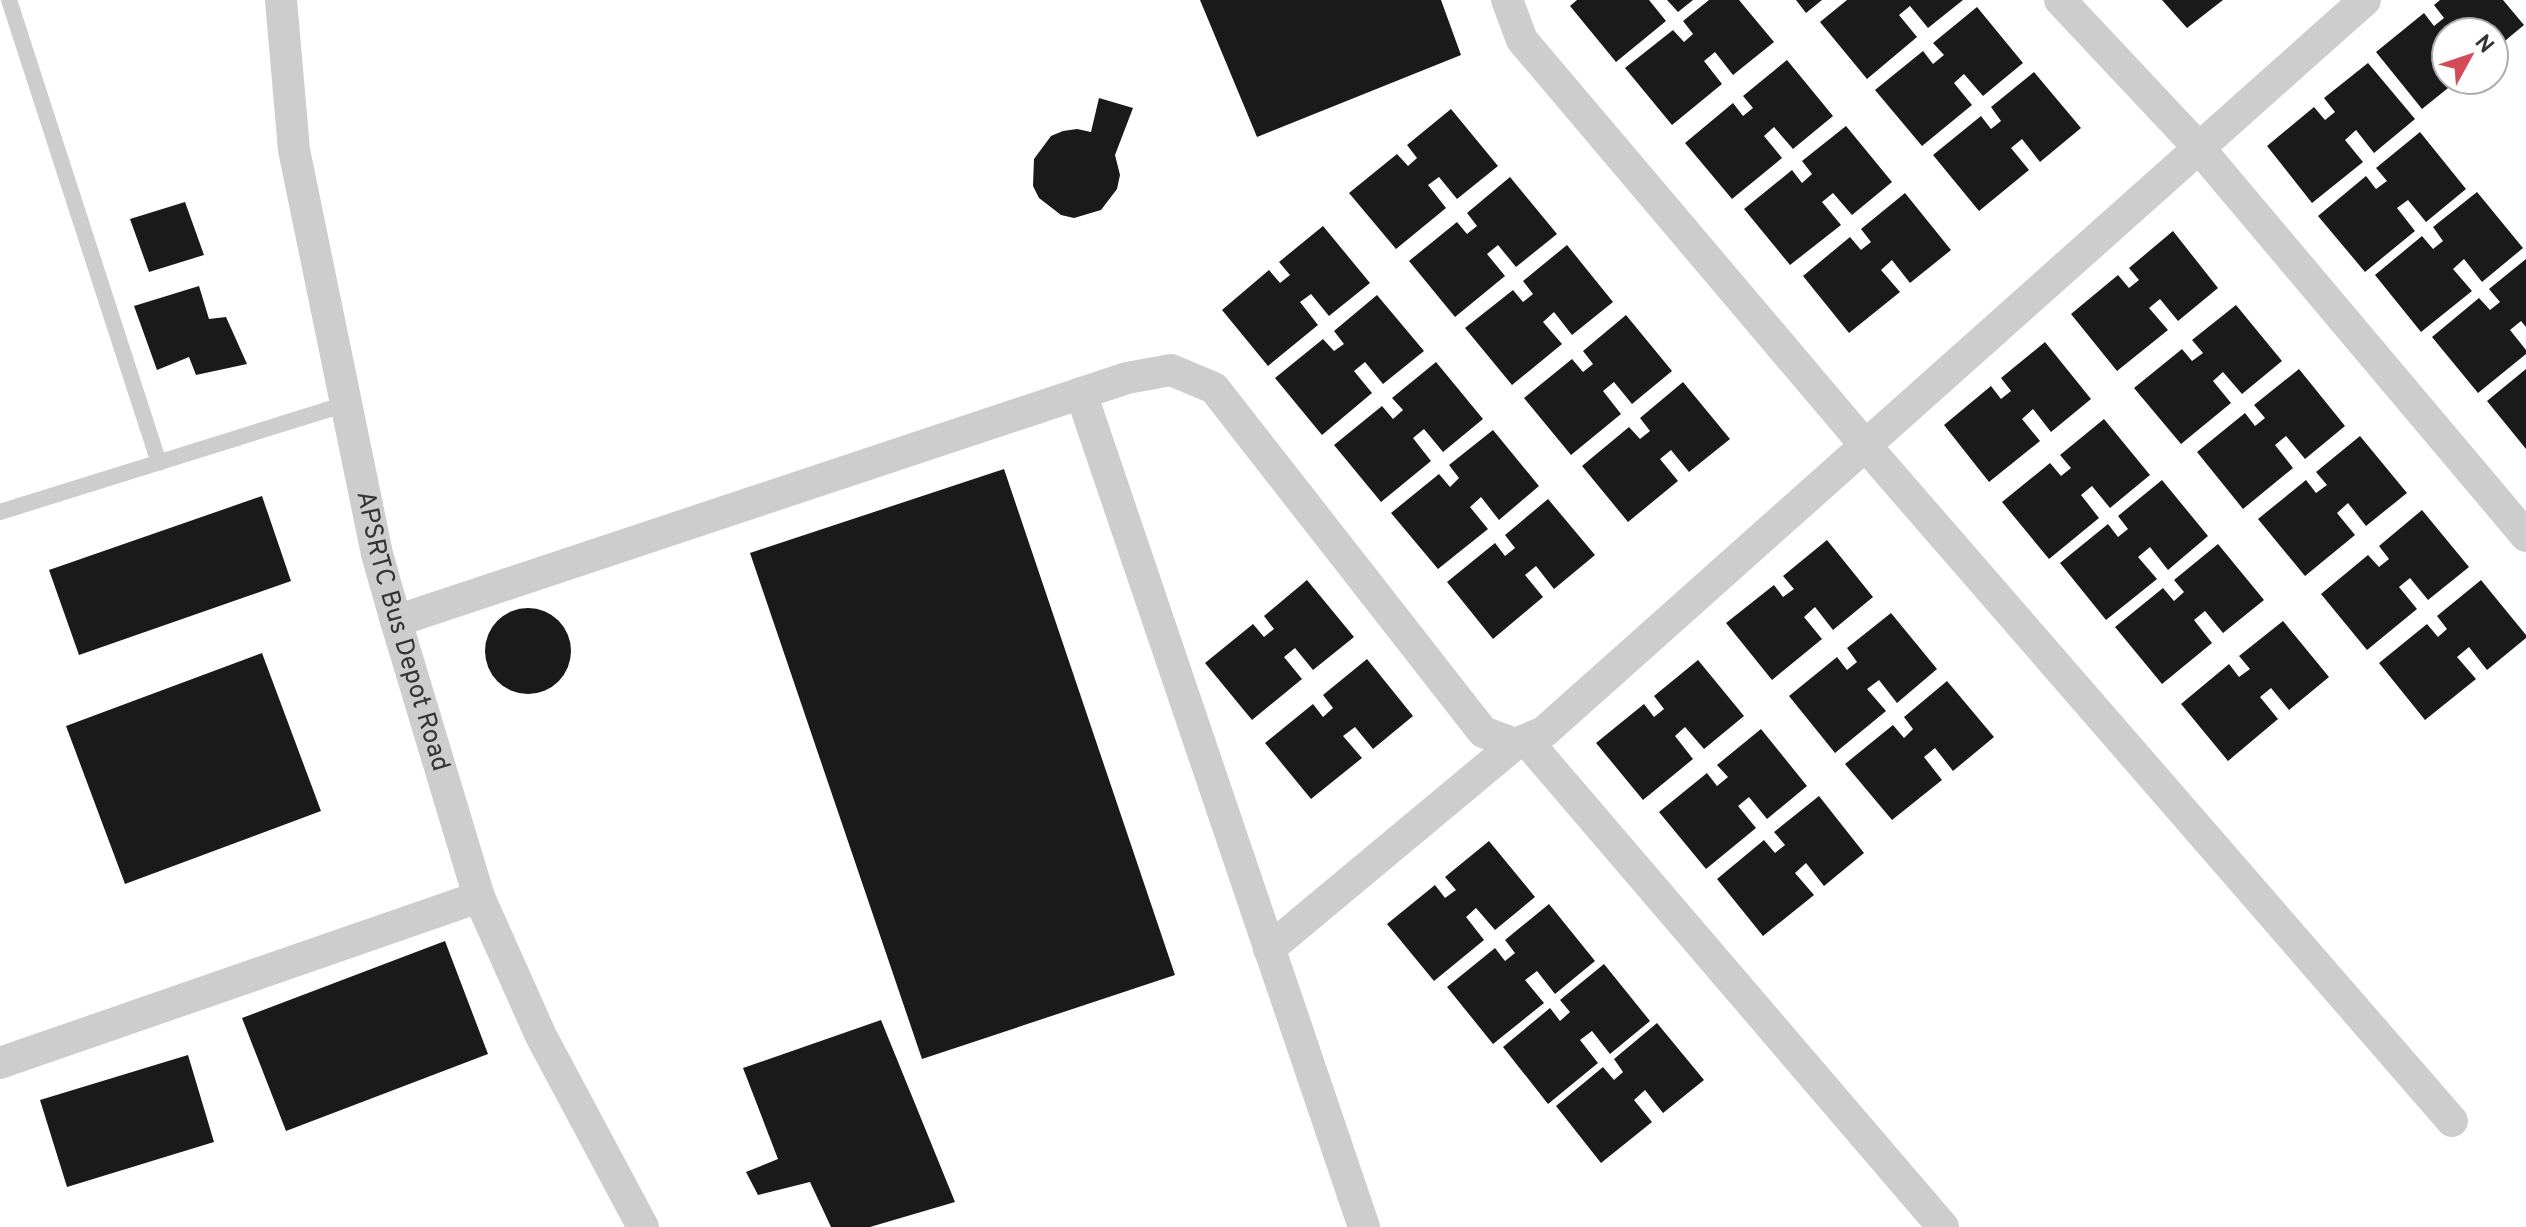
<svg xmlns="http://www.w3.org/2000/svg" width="2526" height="1227" viewBox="0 0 2526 1227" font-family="Overpass,sans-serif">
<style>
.building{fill:#1a1a1a}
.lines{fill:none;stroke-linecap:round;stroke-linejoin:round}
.lane{stroke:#cdcdcd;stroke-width:16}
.street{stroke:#cdcdcd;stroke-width:32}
.labels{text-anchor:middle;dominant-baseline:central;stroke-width:8;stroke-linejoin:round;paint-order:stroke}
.street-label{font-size:26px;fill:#333;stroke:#fff}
</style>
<rect width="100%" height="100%" fill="#fff"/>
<!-- building -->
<path class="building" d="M1200,0H1441L1461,55L1257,137Z
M1577,0H1649L1666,21L1616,62L1570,6Z
M1667,0H1693L1678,12Z
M1709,0H1739L1774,42L1733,75L1715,52L1704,61L1722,84L1672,125L1625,68L1673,30L1684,42L1693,34L1683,21Z
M1796,0H1822L1806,13Z
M1847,0H1963L1928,28L1910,6L1899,15L1917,37L1867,79L1820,22Z
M2162,0H2223L2187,28Z
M2440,0H2503L2524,25L2494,50V32H2446V80H2458L2422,109L2376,52L2424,13L2434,26L2444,18L2434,5Z
M1977,7L2023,63L1983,96L1964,74L1954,83L1972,105L1922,146L1875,90L1923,51L1933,64L1944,55L1933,43Z
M1787,60L1833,116L1793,149L1774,127L1764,136L1782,158L1732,199L1685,143L1733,103L1743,116L1753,108L1743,96Z
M2368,63L2415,119L2374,153L2356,130L2345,140L2363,162L2312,203L2267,146L2314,107L2325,120L2335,112L2324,98Z
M2034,72L2081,128L2040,162L2022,139L2011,148L2029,170L1979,211L1933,155L1981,116L1991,129L2001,121L1991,107Z
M1099,98L1133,108L1115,155L1120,175L1117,189L1101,210L1074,218L1061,215L1039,198L1033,186L1034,159L1051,136L1063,131L1077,129L1091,132Z
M1451,109L1498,166L1457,199L1439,177L1428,185L1446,208L1396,249L1349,193L1397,154L1408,166L1417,158L1407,145Z
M1846,126L1892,182L1852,215L1833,193L1822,202L1841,225L1790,265L1744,209L1792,170L1802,183L1812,174L1802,161Z
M2420,132L2466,189L2426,222L2408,200L2397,208L2415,231L2365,272L2318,216L2366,176L2376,189L2387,181L2376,168Z
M1510,177L1557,234L1516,267L1498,245L1487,254L1505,276L1455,317L1409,261L1457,222L1467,234L1477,226L1467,213Z
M2477,192L2523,248L2482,282L2464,259L2453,269L2472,291L2421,332L2375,275L2422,236L2433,249L2443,241L2433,227Z
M1905,193L1951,250L1910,283L1892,260L1881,270L1900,292L1849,333L1803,276L1850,237L1861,250L1871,242L1861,229Z
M185,202L204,255L149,272L130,219Z
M1323,226L1370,283L1329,316L1311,294L1300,302L1318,325L1268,366L1222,310L1269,270L1280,283L1290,275L1279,262Z
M2173,231L2218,288L2178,321L2160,299L2149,308L2168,330L2117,371L2071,314L2118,275L2129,288L2139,280L2129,268Z
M1567,245L1613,302L1572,335L1554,312L1543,322L1562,344L1512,385L1465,328L1513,290L1523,302L1533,294L1523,281Z
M2526,259V327L2521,321L2510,330L2526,350V354L2478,393L2432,337L2479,298L2490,310L2500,302L2489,289Z
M199,286L209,319L226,317L247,364L196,375L189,357L157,370L134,306Z
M1377,295L1424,351L1383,384L1365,362L1354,371L1372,393L1322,435L1275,378L1323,339L1334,351L1344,344L1334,331Z
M2236,305L2282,361L2242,394L2223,372L2213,381L2231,403L2181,444L2134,388L2182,349L2192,361L2203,353L2192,340Z
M1626,315L1672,371L1632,404L1614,382L1603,391L1621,414L1571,455L1524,398L1572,359L1583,372L1593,364L1583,351Z
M2045,342L2091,399L2051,432L2033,409L2022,419L2040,441L1989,482L1944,425L1991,386L2001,399L2011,391L2001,378Z
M1436,362L1483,419L1443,452L1424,429L1413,438L1431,461L1381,502L1334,445L1382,406L1393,419L1403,410L1392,398Z
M2299,369L2345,426L2305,459L2286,436L2275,445L2293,468L2243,509L2197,452L2245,413L2255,426L2265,418L2254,405Z
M2526,369V449L2487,401Z
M1683,382L1730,439L1689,472L1671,450L1660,459L1678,481L1628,522L1582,466L1629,427L1640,439L1650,431L1640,418Z
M2104,419L2150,475L2110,508L2092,486L2081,495L2099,518L2049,559L2002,502L2050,463L2061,476L2071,468L2060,455Z
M1493,430L1539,486L1499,520L1481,497L1470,507L1488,529L1438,569L1391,513L1439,474L1450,487L1459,478L1449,465Z
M2360,436L2407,493L2366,526L2348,503L2337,513L2355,535L2305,576L2258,519L2306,480L2316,493L2327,485L2316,472Z
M1004,469L1175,975L922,1059L750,553Z
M2162,480L2208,536L2168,570L2150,547L2138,557L2157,579L2106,620L2060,563L2108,524L2118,537L2128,529L2118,516Z
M262,496L291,581L79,655L49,570Z
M1548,499L1595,555L1554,589L1536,566L1525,575L1543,597L1493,639L1447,582L1495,543L1505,556L1515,548L1505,535Z
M2422,510L2469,567L2428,600L2410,578L2399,587L2417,609L2367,650L2321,594L2368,555L2379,567L2389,559L2379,546Z
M1827,540L1873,597L1833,630L1815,607L1804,617L1822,639L1772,680L1726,623L1774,585L1783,597L1794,589L1783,576Z
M2218,544L2264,600L2223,633L2205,611L2194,620L2212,643L2162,684L2115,627L2163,588L2174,601L2184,592L2174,580Z
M1307,580L1354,637L1313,670L1295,648L1284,657L1302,679L1252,720L1205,663L1253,624L1264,637L1274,629L1264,616Z
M2481,580L2526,635V638L2487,670L2469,647L2457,657L2476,679L2425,720L2379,663L2427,624L2438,637L2447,629L2437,616Z
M485 651a43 43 0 1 1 86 0a43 43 0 1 1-86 0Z
M1891,613L1937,669L1897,703L1879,680L1867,689L1886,711L1835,753L1789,696L1837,657L1847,670L1857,662L1847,648Z
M2283,621L2329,677L2289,710L2271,688L2260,697L2278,719L2228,761L2181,704L2229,664L2239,677L2250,669L2239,656Z
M262,653L321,811L125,884L66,726Z
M1367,659L1413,716L1373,749L1355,727L1343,736L1362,758L1311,799L1265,743L1313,704L1323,717L1333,708L1323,695Z
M1698,660L1744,716L1704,749L1685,727L1675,736L1693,759L1643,800L1596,743L1644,704L1654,717L1664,709L1654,696Z
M1947,681L1994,737L1953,771L1935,748L1924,757L1942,780L1892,820L1845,764L1893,725L1904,738L1913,729L1904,717Z
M1761,729L1807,786L1767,819L1749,797L1738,806L1756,828L1706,869L1659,812L1707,773L1717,786L1728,777L1717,765Z
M1819,796L1864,853L1824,886L1806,863L1795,873L1814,895L1763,936L1717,879L1764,840L1775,853L1785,845L1774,832Z
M1489,841L1535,897L1495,930L1476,908L1466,917L1484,940L1434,981L1387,924L1435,885L1445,898L1456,890L1445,877Z
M1549,904L1595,961L1555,994L1537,971L1525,980L1544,1003L1493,1044L1447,987L1495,948L1505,961L1515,953L1505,940Z
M445,941L488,1054L286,1131L242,1018Z
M1604,964L1650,1021L1610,1054L1592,1031L1580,1040L1598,1063L1548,1104L1503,1047L1550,1008L1560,1021L1570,1012L1560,1000Z
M881,1020L955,1202L870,1227H831L810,1182L758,1195L746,1172L778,1159L743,1068Z
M1657,1023L1704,1080L1663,1113L1645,1090L1634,1100L1652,1122L1601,1163L1556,1106L1603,1067L1614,1080L1623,1072L1614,1059Z
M188,1055L214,1142L67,1187L40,1100Z"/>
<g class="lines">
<!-- lane -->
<path class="lane" d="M9,0L159,463
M0,512L346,404"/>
<!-- street -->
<g class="street">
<path id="s1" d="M281,0L294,150L377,554L396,621L479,897L541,1036L643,1227"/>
<path d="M1507,0L1522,40L1865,445L2452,1121"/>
<path d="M2060,0L2199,148L2526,536"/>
<path d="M1081,393L1364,1227"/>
<path d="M396,621L1127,378L1171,370L1214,388L1483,732L1515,744L1544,732L2365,0"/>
<path d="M1526,740L1943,1227"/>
<path d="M1269,949L1515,744"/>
<path d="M0,1063L479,897"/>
</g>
</g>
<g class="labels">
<!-- street labels -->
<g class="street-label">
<text stroke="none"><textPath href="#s1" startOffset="644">APSRTC Bus Depot Road</textPath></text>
</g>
</g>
<!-- north arrow -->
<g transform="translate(2470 56) rotate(50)"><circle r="38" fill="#ffffff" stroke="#adadad" stroke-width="2"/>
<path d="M0-6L14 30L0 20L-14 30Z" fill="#d44a57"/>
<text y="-12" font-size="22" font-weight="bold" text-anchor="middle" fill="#333333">N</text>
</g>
</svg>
